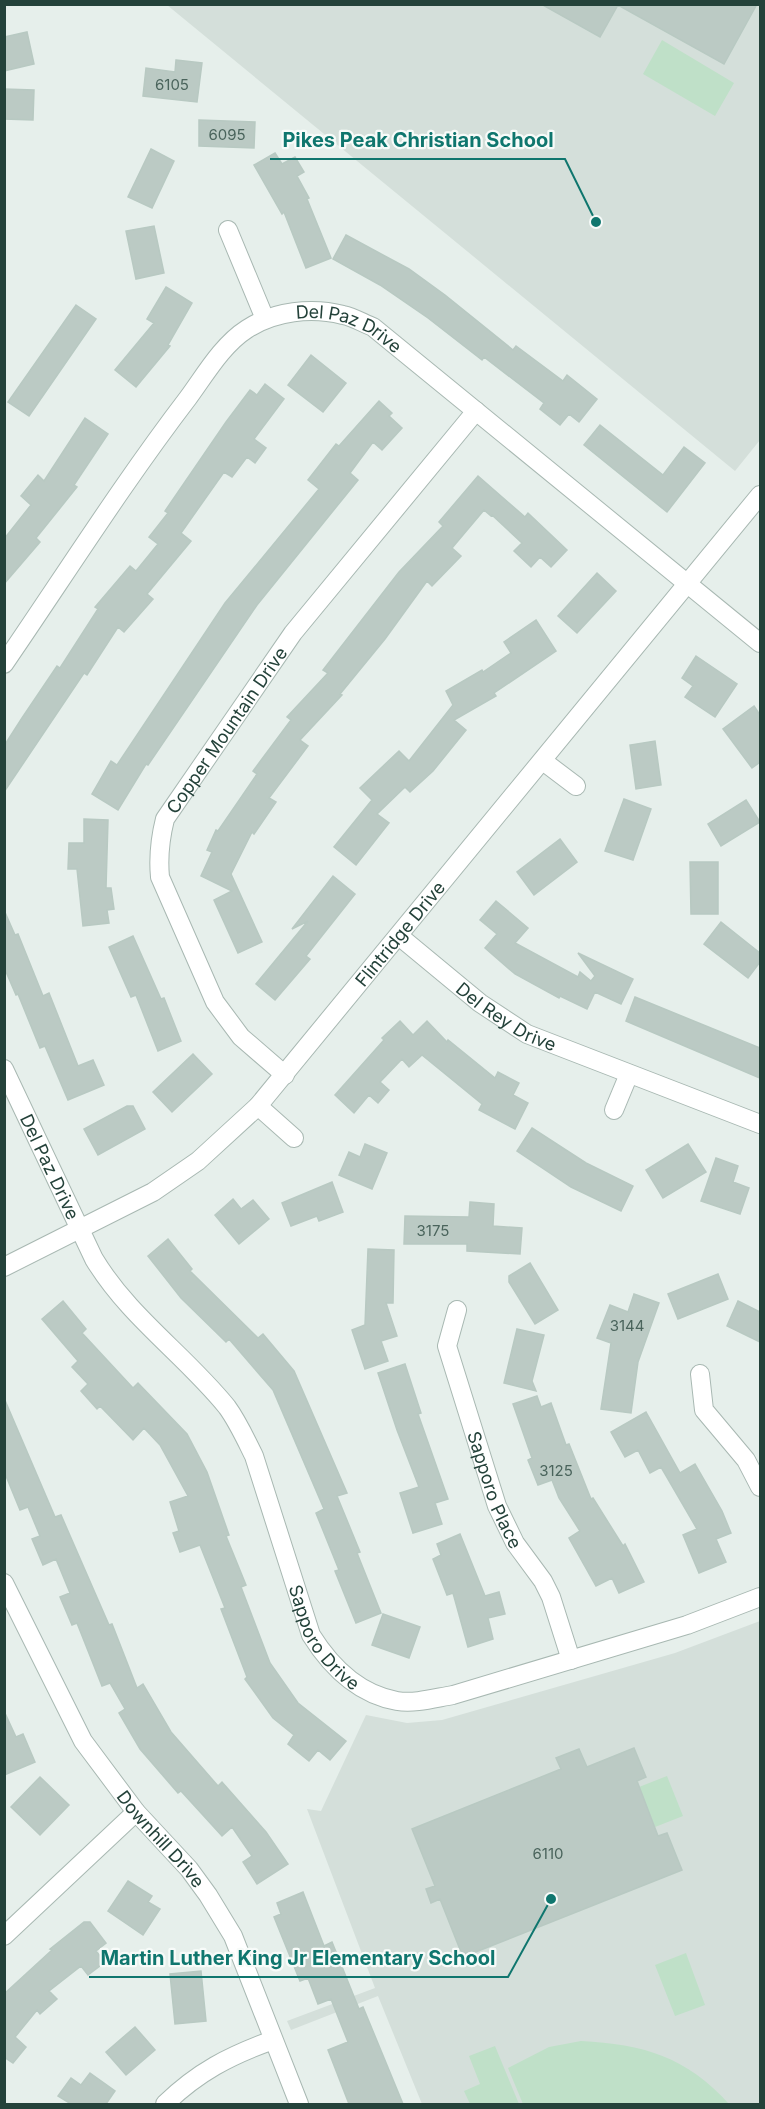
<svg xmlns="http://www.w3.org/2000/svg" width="765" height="2109" viewBox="0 0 765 2109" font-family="Inter,sans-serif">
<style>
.built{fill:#d4dfda}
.green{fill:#bfe0c8}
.building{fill:#bbcac4;stroke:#b8c9c2;stroke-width:1.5}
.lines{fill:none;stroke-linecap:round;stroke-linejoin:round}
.minor-casing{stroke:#a8b8b2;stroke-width:20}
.tertiary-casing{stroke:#a8b8b2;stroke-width:20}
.minor{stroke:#fff;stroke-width:18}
.tertiary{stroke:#fff;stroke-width:18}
.labels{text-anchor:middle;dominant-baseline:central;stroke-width:4.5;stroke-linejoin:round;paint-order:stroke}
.number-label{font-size:15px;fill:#4a645c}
.street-label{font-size:18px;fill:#24423a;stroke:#f7fbf9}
.leader{fill:none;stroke:#0f766e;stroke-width:2}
.callout-dot{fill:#0f766e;stroke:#f7fbf9;stroke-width:2}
.callout-label{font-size:20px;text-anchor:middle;font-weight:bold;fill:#0f766e;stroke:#f7fbf9;stroke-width:4.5;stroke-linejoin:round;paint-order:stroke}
</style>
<rect width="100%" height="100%" fill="#e6efeb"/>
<!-- built -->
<path class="built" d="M167,5H760V440L735,471Z
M760,1621V2104H422L378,1996L291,2030L287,2021L375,1988L307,1809L321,1811L366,1715L407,1723L442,1720L675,1653Z"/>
<!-- green -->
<path class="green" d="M662,40L734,83L715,116L643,74Z
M667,1776L683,1816L655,1827L639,1787Z
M686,1953L705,2005L675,2016L655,1965Z
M581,2041C643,2044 687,2057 729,2104H523L508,2068L549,2047Z
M495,2046L519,2104H470L464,2091L480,2084L469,2056Z"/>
<!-- building -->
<path class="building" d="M541,4H757L724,64L618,5L600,37Z
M27,32L34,64L4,71V37Z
M176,60L202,63L197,102L143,96L146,68L175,72Z
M4,89L34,90L33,120L4,119Z
M199,120L255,122L254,148L199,146Z
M151,149L174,161L152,208L128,197Z
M275,153L282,164L295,157L304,172L297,176L309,198L307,199L331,258L306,268L284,212L282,214L254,165Z
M154,226L164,273L136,279L126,231Z
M346,235L409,269L445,295L513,350L516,346L563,381L567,375L597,399L579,422L569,414L560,425L540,409L544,403L484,357L482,360L428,318L380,285L333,259Z
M166,287L192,303L168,345L170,346L136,387L115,370L154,323L147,319Z
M76,305L96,319L29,416L8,402Z
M311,355L346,383L323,412L288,385Z
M265,384L284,399L254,439L266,448L255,463L247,457L232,477L224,472L181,533L191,541L147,594L153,599L124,632L118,627L87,675L84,673L4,792V746L22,718L57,666L60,668L98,609L95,607L130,566L136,571L158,544L149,537L168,513L165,511L226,422L250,390L257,395Z
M379,401L392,413L389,416L402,428L382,450L373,442L350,473L358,480L257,605L148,765L146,764L118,810L92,794L111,761L117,765L225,603L319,489L308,480L336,444L339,446Z
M85,418L108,434L74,485L77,487L36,538L40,542L4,584V539L31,505L21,496L38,475L44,481Z
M600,425L663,475L684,447L705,463L667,512L584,445Z
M478,476L525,517L528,513L567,550L551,567L540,557L531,567L514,551L522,543L492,515L491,516L484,510L452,548L461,556L432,586L427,581L385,639L340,694L342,695L300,740L308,746L269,798L276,802L254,834L252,832L231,874L262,942L238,953L214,900L232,891L201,876L212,852L207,850L216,830L218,831L257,774L253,771L291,720L287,717L328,673L323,670L399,572L443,526L439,522Z
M597,573L616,591L577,633L558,616Z
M536,620L556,651L494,693L496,696L454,720L466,730L433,771L410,792L405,787L377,814L389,823L356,865L334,847L372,800L360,788L399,751L409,761L453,705L446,691L482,670L483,672L511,653L504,642Z
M696,656L737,684L715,717L685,697L693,686L682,678Z
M754,706L760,715V762L752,768L723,729Z
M655,741L661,785L636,789L630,745Z
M624,799L651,809L633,860L605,851Z
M746,800L760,822L721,846L708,824Z
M84,819L108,820L106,888H111L114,909L107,910L109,923L83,926L77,869H68L69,843H84Z
M560,839L577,862L534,895L517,872Z
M690,862H718V914H691Z
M333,876L355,894L306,956L310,959L275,1000L256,984L308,921L292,929Z
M496,901L528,928L515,943L578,977L580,972L591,981L595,976L578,953L633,979L621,1004L595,992L587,1009L560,996L559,998L515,974L485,948L497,934L480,920Z
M4,910L15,935L18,934L43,996L49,993L78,1066L93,1060L104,1085L68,1100L45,1046L40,1048L18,994L16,995L4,967Z
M721,922L760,953V962L748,978L704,944Z
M133,936L161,999L164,998L181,1041L158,1051L136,995L131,997L109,947Z
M635,997L760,1048V1078L626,1021Z
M400,1021L413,1035L427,1021L447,1042L448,1040L495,1078L498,1072L519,1083L513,1095L528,1103L515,1129L479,1110L482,1104L422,1055L409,1067L402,1059L380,1082L389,1090L378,1103L369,1095L354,1113L335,1095L384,1040L382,1038Z
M193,1054L212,1074L172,1112L153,1092Z
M127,1106H133L145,1129L98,1155L84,1129Z
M532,1128L586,1163L633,1186L621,1211L571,1187L517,1151Z
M365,1144L387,1153L372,1189L339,1175L349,1152L360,1157Z
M688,1144L706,1172L663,1198L646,1170Z
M716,1158L738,1166L733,1182L749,1188L740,1214L701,1201Z
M332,1182L343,1212L319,1221L317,1216L291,1226L282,1203Z
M233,1199L241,1209L253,1200L269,1219L239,1244L215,1215Z
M470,1202L494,1204L493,1226L522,1228L520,1254L467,1251V1244H404L405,1216L469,1217Z
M168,1239L192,1269L190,1271L258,1338L263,1334L294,1371L347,1493L337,1496L360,1552L357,1553L381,1613L356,1623L335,1571L339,1570L316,1513L324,1509L273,1390L229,1339L226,1342L181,1298L148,1256Z
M368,1249L394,1250L393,1303H386L397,1336L381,1341L388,1361L365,1369L352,1330L365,1325Z
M530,1263L558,1310L535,1324L509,1282V1276Z
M718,1274L728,1299L678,1319L668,1294Z
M634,1294L659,1303L638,1362L631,1413L601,1409L611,1343L597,1338L610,1305L628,1312Z
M63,1301L86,1329L82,1333L133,1388L138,1383L187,1434L207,1472L229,1535L226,1536L246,1585L241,1587L270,1663L298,1703L346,1741L330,1760L318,1750L309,1761L288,1744L294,1735L273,1718L245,1679L247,1677L221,1609L225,1608L200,1545L180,1552L173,1533L179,1531L170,1502L188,1496L160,1445L144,1428L133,1440L100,1406L97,1409L81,1391L88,1384L72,1367L78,1361L42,1319Z
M738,1301L760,1312V1342L727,1326Z
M517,1329L544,1335L532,1381L536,1391L504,1383Z
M405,1364L421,1413L418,1414L448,1499L435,1503L442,1524L413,1533L400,1493L419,1487L397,1430L378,1373Z
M537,1396L541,1407L551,1403L566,1445L569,1444L591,1499L593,1498L623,1546L625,1544L644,1582L619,1593L612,1578L596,1586L569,1538L580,1531L559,1498L552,1480L538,1485L528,1460L532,1458L513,1404Z
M4,1398L55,1517L61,1515L109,1625L112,1624L137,1688L143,1684L171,1732L218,1786L222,1782L266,1832L288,1864L257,1884L243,1862L252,1856L232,1827L222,1836L181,1791L178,1793L140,1749L119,1713L125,1709L110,1683L102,1686L77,1623L72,1625L60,1597L70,1593L56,1559L43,1565L32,1539L40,1536L28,1507L20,1510L4,1471Z
M646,1412L680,1473L695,1464L722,1511L731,1533L716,1539L726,1562L699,1573L683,1535L697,1529L661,1467L650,1473L638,1450L625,1457L611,1432Z
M460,1534L485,1596L499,1592L505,1614L488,1618L493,1639L468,1647L453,1593L447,1595L433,1559L441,1555L437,1544Z
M383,1614L420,1627L409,1658L372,1645Z
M4,1711L16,1737L23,1734L35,1762L4,1775Z
M634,1748L646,1777L637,1781L658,1836L667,1833L682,1870L463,1957L440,1899L431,1903L426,1889L435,1886L412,1829L561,1769L556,1758L579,1749L587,1767Z
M40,1777L69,1805L40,1835L11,1807Z
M128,1881L152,1896L148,1902L160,1909L143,1935L108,1911Z
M303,1892L324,1946L332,1942L359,2009L363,2007L403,2104H349L328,2050L348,2042L331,1999L318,2004L308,1978L300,1981L274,1917L281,1914L277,1903Z
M84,1922H90L106,1943L96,1951L105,1962L88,1975L81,1966L49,1991L57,1999L40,2014L37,2010L15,2037L26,2047L13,2063L4,2057V1994L52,1950L50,1949Z
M201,1971L206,2021L175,2024L170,1974Z
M135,2027L155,2050L126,2075L106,2052Z
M90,2073L115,2091L106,2104H71L58,2096L71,2078L81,2085Z"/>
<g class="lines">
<!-- minor casing -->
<g class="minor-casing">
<g id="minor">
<path d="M228,230L265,319"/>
<path id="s1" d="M4,664C65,575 123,483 188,398C205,375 222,345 247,329C274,311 312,307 343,315C353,317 363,323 373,327L760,643"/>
<path d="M543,761L576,786"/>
<path id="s2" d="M399,936L480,1003L527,1034L760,1124"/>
<path id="s3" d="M4,1069L94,1259C129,1317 185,1355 227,1407C238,1422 246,1440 254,1456L311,1635C331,1667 358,1694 397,1701C415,1704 435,1698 453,1695L687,1625L760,1597"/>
<path id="s4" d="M285,1075L241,1037L215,1002L160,877C158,856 160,839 165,819L293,633L476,411"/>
<path d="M258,1106L294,1138"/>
<path d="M614,1110L629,1074"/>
<path id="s5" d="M457,1310L447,1346L497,1506L515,1543L543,1581L551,1597L571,1660"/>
<path d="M700,1374L704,1410L746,1460L760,1487"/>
<path id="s6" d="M4,1583L83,1741L136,1812L189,1869L208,1895L233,1936L299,2104"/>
<path d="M4,1936L136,1812"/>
<path d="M165,2104C198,2072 229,2056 273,2040"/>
</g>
</g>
<!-- tertiary casing -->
<g class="tertiary-casing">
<g id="tertiary">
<path id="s7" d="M4,1267L153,1192L198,1161L258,1106L760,495"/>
</g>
</g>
<!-- minor -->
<use href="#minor" class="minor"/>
<!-- tertiary -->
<use href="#tertiary" class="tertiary"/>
</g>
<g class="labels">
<!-- number labels -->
<g class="number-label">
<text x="172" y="84">6105</text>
<text x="227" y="134">6095</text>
<text x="433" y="1230">3175</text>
<text x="627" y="1325">3144</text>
<text x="556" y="1470">3125</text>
<text x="548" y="1853">6110</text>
</g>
<!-- street labels -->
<g class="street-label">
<text stroke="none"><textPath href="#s1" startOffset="524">Del Paz Drive</textPath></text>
<text stroke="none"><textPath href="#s4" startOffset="405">Copper Mountain Drive</textPath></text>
<text stroke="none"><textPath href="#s7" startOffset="526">Flintridge Drive</textPath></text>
<text stroke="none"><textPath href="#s2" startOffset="135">Del Rey Drive</textPath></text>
<text stroke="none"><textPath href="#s3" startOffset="108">Del Paz Drive</textPath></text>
<text stroke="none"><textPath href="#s5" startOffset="189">Sapporo Place</textPath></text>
<text stroke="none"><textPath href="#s3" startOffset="662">Sapporo Drive</textPath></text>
<text stroke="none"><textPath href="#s6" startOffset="302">Downhill Drive</textPath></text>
</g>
</g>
<!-- callouts -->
<path class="leader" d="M596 222L565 159H270M551 1899L508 1977H89"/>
<g class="callout-dot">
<circle cx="596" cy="222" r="6"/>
<circle cx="551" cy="1899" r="6"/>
</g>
<g class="callout-label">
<text x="418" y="147">Pikes Peak Christian School</text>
<text x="298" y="1965">Martin Luther King Jr Elementary School</text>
</g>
<!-- border -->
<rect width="765" height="2109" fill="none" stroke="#24423a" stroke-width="12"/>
</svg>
